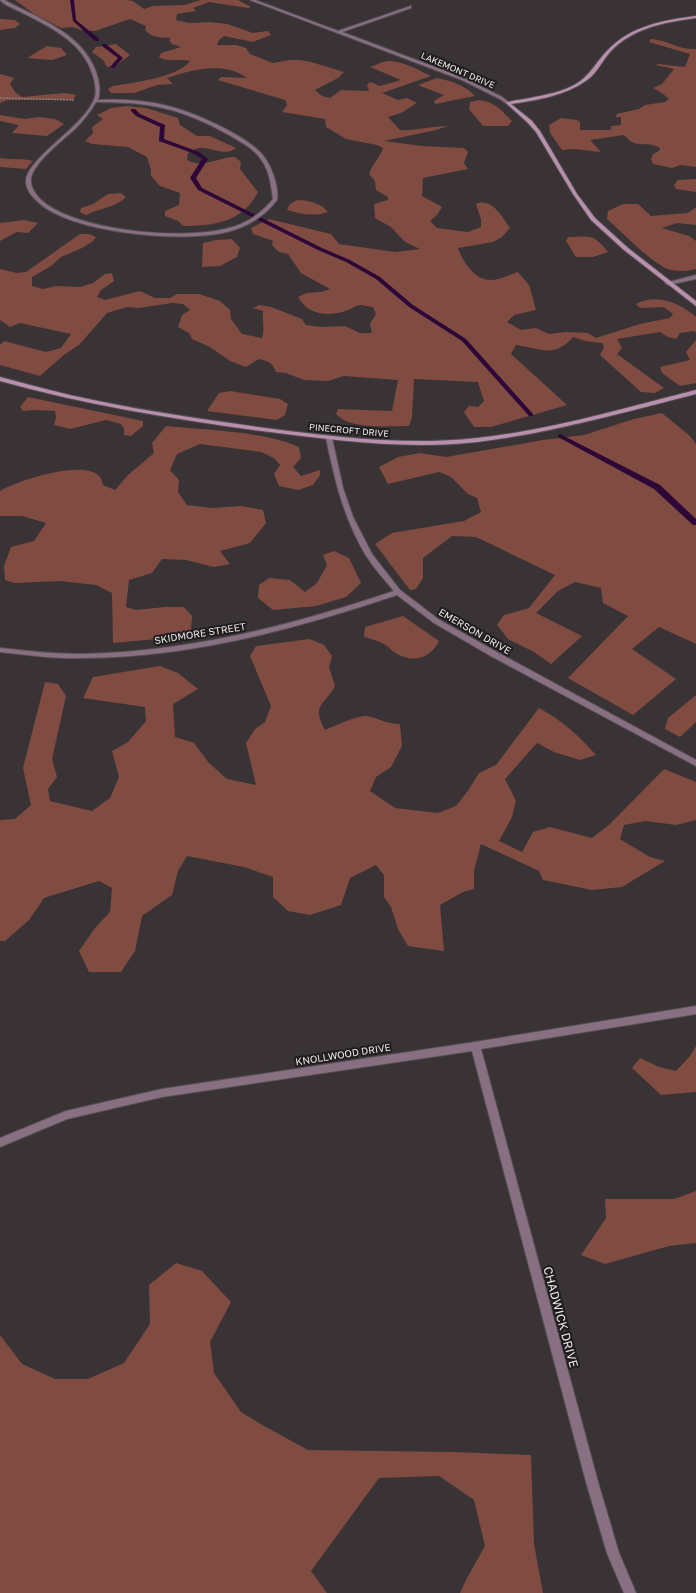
<svg xmlns="http://www.w3.org/2000/svg" width="696" height="1593" viewBox="0 0 696 1593" font-family="'Golos Text',sans-serif">
<style>
.green{fill:#804b41}
.lines{fill:none;stroke-linecap:round;stroke-linejoin:round}
.stream{fill:#2d0738;fill-rule:evenodd}
.street-casing{stroke:#565052;stroke-width:2}
.secondary-casing{stroke:#565052;stroke-width:2}
.path{stroke:#817c7e;stroke-width:1.5;stroke-dasharray:2 1;stroke-linecap:butt}
.street{fill:#896f82;fill-rule:evenodd}
.secondary{fill:#b890ae;fill-rule:evenodd}
.labels{text-anchor:middle;dominant-baseline:central;stroke-width:4;stroke-linejoin:round;paint-order:stroke}
.far-street-label{font-size:9px;fill:#ede9eb;stroke:#1e1c1d}
.street-label{font-size:10px;fill:#ede9eb;stroke:#1e1c1d}
.near-street-label{font-size:12px;fill:#ede9eb;stroke:#1e1c1d}
</style>
<rect width="100%" height="100%" fill="#393335"/>
<!-- green -->
<path class="green" d="M15,0H126L133,1L144,9L153,6L184,5L201,0H238L251,7L248,8L209,2L193,8L196,11L177,14L176,20L189,23L210,22L227,24L253,33L268,31L271,35L253,42L224,36L219,40L217,45H236L246,48L250,54L273,63L289,60H300L311,62L344,72L338,78L315,90L322,96L330,98L341,90L369,91L367,85L370,82L380,86L401,80L370,67C376,65 383,61 389,61C403,61 418,70 431,76L382,93L398,100L407,98L417,103L401,113L388,117L400,130C416,131 431,126 448,126L436,130L384,141L422,146L464,148L468,152L464,163L468,169L423,178L422,196L442,207L437,215L430,221L437,228L468,232L481,227V219L476,204C492,197 502,217 510,228L502,237L493,242L458,248C462,260 474,280 490,280C499,280 509,275 518,272L529,285L536,310L514,315L507,322L521,330L536,328L549,334L566,332L588,333L596,338L640,324L670,318L673,314L664,307L640,308L636,304C657,293 680,303 696,317V333L695,331L680,333L676,339L668,337L660,332L617,339L622,348L617,354L664,388L655,393L641,392L600,355L604,347L602,343L585,341L573,337C554,359 540,348 516,345L511,354L567,405L491,427H474L464,412L469,406L478,407L484,401L478,382L414,379L412,417L409,426C389,426 350,430 336,414L338,409L392,411L398,380L344,376L328,381L304,380L286,373L276,372C273,363 268,361 259,359L246,367L230,361L210,347L192,339L189,333L178,327L182,315L190,310L183,304L172,303L139,308L127,307L107,313L79,345L65,354L40,376L0,365V345L4,341L46,352L61,348L71,334L20,323L10,327L0,320V269L17,273L26,272L80,234H89L96,237L93,241L82,248L61,257L51,266L32,277V286L43,289L56,286L80,287L93,283L105,274L112,273L114,281L101,290L97,297L105,300L140,291L155,298H170L177,294H199L220,301L230,310L231,319L242,334L262,338C265,329 262,321 263,311L253,308L259,305L271,307L302,319L306,325L322,327L345,326L360,333H372L370,324L376,314L373,307C369,307 364,305 360,305C356,305 352,309 348,310C330,317 308,316 298,297L307,293L321,292L330,289L301,273L288,254L279,252L272,245L273,241L253,234L251,228L269,219L331,234L339,244L395,252L420,249L405,242L391,227L375,218L374,204L388,200V197L376,190L375,181L369,174C372,164 380,158 383,148L377,145L346,139L326,127L325,119L282,112L287,105L285,100L218,80L221,77L247,78C224,61 192,70 167,78L173,84L157,85L134,93H111L108,89L113,86C132,83 179,77 190,61C180,58 167,63 159,57L161,53L181,47L172,44L169,40L171,38C161,37 151,38 145,30L146,26L130,19L95,31L81,30L73,27L61,28L34,14Z
M0,19L15,20L20,24L15,28L0,30Z
M651,39C668,40 678,50 696,49V167L681,165L672,168L653,164L651,159L653,154L659,151L660,148C645,139 637,151 624,135L590,140L601,152L574,149L562,150L550,133L549,125L561,118L577,120L580,122V130H611V126L621,125V117H615L617,114L639,109L645,105L665,102L669,99L662,93L653,88L662,84L674,69L656,65L658,64L685,67L690,54L649,42Z
M116,44L130,55L115,66L107,67L103,60L92,52L96,47Z
M47,46L61,48L67,55L52,60L27,58Z
M0,74L14,78L10,84L15,92L22,97L64,93L76,95L73,100H7L0,103Z
M437,78C451,81 465,85 475,96L435,104L434,101L444,95L418,85Z
M479,100C495,102 501,110 512,121L508,126H483L469,109L470,102Z
M126,106L146,108L178,118L180,125L197,136H210L236,148C225,157 213,147 200,148C196,148 192,151 188,153L187,160C204,169 218,157 235,157L241,162L240,169L258,192C243,222 214,226 183,226L178,221L165,216V211L179,205L180,193L160,186L151,176V170L147,157L128,147L92,144L85,141L93,133L92,127L103,119L97,115L111,108Z
M0,115L25,119L38,117L55,119L64,124L47,136L12,133L19,125L0,121Z
M0,158C11,160 22,158 33,161L26,169L0,167Z
M696,179V192L676,189L674,185L678,180Z
M121,193L126,197C115,208 99,208 86,215L80,212L81,208L93,204L108,194Z
M297,200C308,200 321,203 328,212C314,217 301,214 287,210L290,204Z
M623,204H638L651,216L688,213L696,207V225L677,223L662,228L689,236L696,241V269C688,271 679,272 671,270C655,267 621,231 607,219L608,211Z
M24,220L38,223L28,233L17,232L0,241V223Z
M568,237C591,236 594,234 608,252L593,257H576L566,241Z
M232,239L240,248L237,257L220,266L202,267L203,243L216,240Z
M696,340V383L680,386L662,373L660,367L690,360L686,352Z
M230,391L280,399L288,404L285,415L277,420L207,411L219,393Z
M28,397L143,421V426L131,436L124,435V428L121,424L106,420L70,429L54,425L56,418L55,411L36,410L23,411L20,407Z
M662,413L690,436L696,444V644L659,627L632,649L676,679L633,715L568,678L628,616L603,603L601,588L575,582L558,591L536,613L582,636L551,664L534,652L508,639L497,625L504,615L529,608L555,575L476,537L452,536L423,558V578L416,589L410,590L375,544L392,533L464,521L481,512L477,498L468,494L451,477L439,472L388,484L379,467L398,457L420,453L446,457L543,440L584,435L634,419Z
M166,426C205,430 263,431 299,447L301,458L293,467L301,476L320,470V475L313,485L298,490L279,486L274,474L280,465L274,458L261,452L200,444L177,454L170,470L179,480L178,492L187,505L212,508L241,506L263,510L266,523L250,543L220,551L230,564L214,567L186,560L162,559L152,573L129,580L126,607L136,610L165,607H184L192,616L191,630L179,637L113,643L112,593L96,585L61,581L14,583L5,580L4,566L11,547L34,541L46,523L22,516H0V491C16,481 86,458 100,477C102,479 102,483 103,485L115,490L128,475L154,453L152,443Z
M334,551L349,558L361,583L346,597L316,606L273,610L258,598L259,585L269,578L290,580L305,592L317,583L327,565L323,555Z
M403,616L439,641C431,658 414,663 397,654C392,651 388,646 382,643C376,640 370,639 364,637L365,627Z
M310,639L324,645L332,656L329,667L335,686C324,706 311,705 325,730C335,726 357,715 367,716C378,718 386,724 400,724L402,746L391,767L376,777L370,791L395,808L438,813L456,806L467,792L479,773L496,765L539,708C563,721 578,735 596,755L580,760L554,752L537,743L505,779L516,801L512,817L499,841L522,852L533,832L550,827L592,838L610,824L664,769L696,782V820L676,825L645,821L624,825L620,839L650,857L665,861L622,887L592,890L543,880L539,871L481,844L474,871V889L463,892L440,905L444,951L408,946L398,929L391,907L384,897V875L376,865L350,878L341,905L310,915L288,911L273,897V877L244,867L187,856L178,871L172,895L142,916L135,951L121,972H89L79,951L95,928L110,912L112,888L99,881L44,898L29,920L5,941H0V820L15,819L31,805L23,768L45,682L58,684L66,696L52,759L57,777L48,789L50,801L92,811L110,798L119,777L112,751L128,742L146,721L145,707L83,698L93,677L160,666L178,673L198,689L173,704L175,737L194,743L209,763L227,779L256,785L246,743L255,729L265,722L271,706L250,656L256,646Z
M696,695V722L680,737L665,729L668,718Z
M696,1046V1092L661,1095L632,1068L640,1058L659,1067L676,1071L690,1056Z
M696,1191V1243L669,1246L605,1264L581,1255L606,1218L605,1199H674Z
M176,1263L202,1271L231,1302L210,1342L214,1373L241,1412L264,1426L308,1450L453,1452L531,1455L534,1544L543,1593H460L467,1578L485,1546L474,1500L439,1476L379,1478L311,1571L327,1593H0V1335L22,1364L55,1379H88L124,1363L150,1324L149,1285Z"/>
<g class="lines">
<!-- stream -->
<path class="stream" d="M70,0H74L76,20L99,39V41H95L73,21Z
M102,44H106L123,58L114,68L110,67L118,58L102,46Z
M131,109H135L140,114L165,125L164,139L199,152L207,158L208,159L196,178L202,188L322,248L350,260L380,277L413,305L466,339L533,414V416H529L462,341L409,307L376,279L346,262L318,250L198,190L190,178L202,159L195,154L159,141L160,127L136,116L131,111Z
M560,434L660,485L696,519V525H693L654,489L558,437V435Z"/>
<!-- street casing -->
<g class="street-casing">
<path id="street" d="M0,0H4C38,18 82,33 96,72C99,81 101,91 98,100C121,99 145,100 168,106C193,112 242,134 260,152C271,163 279,186 277,200C264,217 247,227 227,232C183,243 70,234 37,201C32,196 27,191 26,183C25,175 31,168 36,162C51,144 89,118 95,97C97,88 94,78 91,70C80,41 50,27 23,13C16,9 5,6 0,0ZM96,102C150,102 181,108 229,135C241,142 255,149 262,161C270,172 271,186 273,199C261,214 244,225 225,229C181,240 73,231 40,199C35,193 30,187 31,178C34,162 64,139 76,128C84,120 90,112 96,102Z
M250,0H255L338,31L411,6V8L342,32L464,78L502,97L510,103L507,104L500,99L462,80Z
M696,275V279L668,285L665,283Z
M329,436L332,438L343,488L353,517L372,554L400,590L438,619L495,651L696,760V766L489,655L434,623L397,595C295,629 190,658 81,658C54,659 27,655 0,652V648C27,651 55,654 82,654C189,652 293,625 394,591C384,579 373,567 365,554C343,516 335,481 326,438Z
M696,1006V1014L481,1049L598,1482L619,1553L636,1593H624L607,1553L586,1482L472,1051L162,1097L67,1119L0,1147V1138L66,1111L162,1089L475,1042Z"/>
</g>
<!-- secondary casing -->
<g class="secondary-casing">
<path id="secondary" d="M696,16V18C665,22 632,28 610,52C602,61 597,73 587,80C565,96 537,100 511,104L532,121L540,131L577,194L595,218L628,248L696,301V306L624,250L591,220L573,194L536,132L528,123L506,103C512,100 522,100 530,98C545,95 562,92 576,84C590,76 596,62 607,51C630,26 664,20 696,16Z
M0,377C31,385 62,394 93,400C150,412 208,420 265,428C335,437 407,446 477,438C552,430 624,408 696,390V394C624,412 552,433 477,442C406,450 333,440 262,431C173,419 86,405 0,381Z"/>
</g>
<!-- path -->
<path class="path" d="M0,98L75,100"/>
<!-- street -->
<use href="#street" class="street"/>
<!-- secondary -->
<use href="#secondary" class="secondary"/>
</g>
<g class="labels">
<!-- far-street labels -->
<g class="far-street-label">
<text transform="translate(458 70) rotate(23)">LAKEMONT DRIVE</text>
<text transform="translate(349 430) rotate(5)">PINECROFT DRIVE</text>
</g>
<!-- street labels -->
<g class="street-label">
<text transform="translate(475 631) rotate(30)">EMERSON DRIVE</text>
<text transform="translate(200 633) rotate(-9)">SKIDMORE STREET</text>
<text transform="translate(343 1054) rotate(-9)">KNOLLWOOD DRIVE</text>
</g>
<!-- near-street labels -->
<g class="near-street-label">
<text transform="translate(561 1317) rotate(75)">CHADWICK DRIVE</text>
</g>
</g>
</svg>
